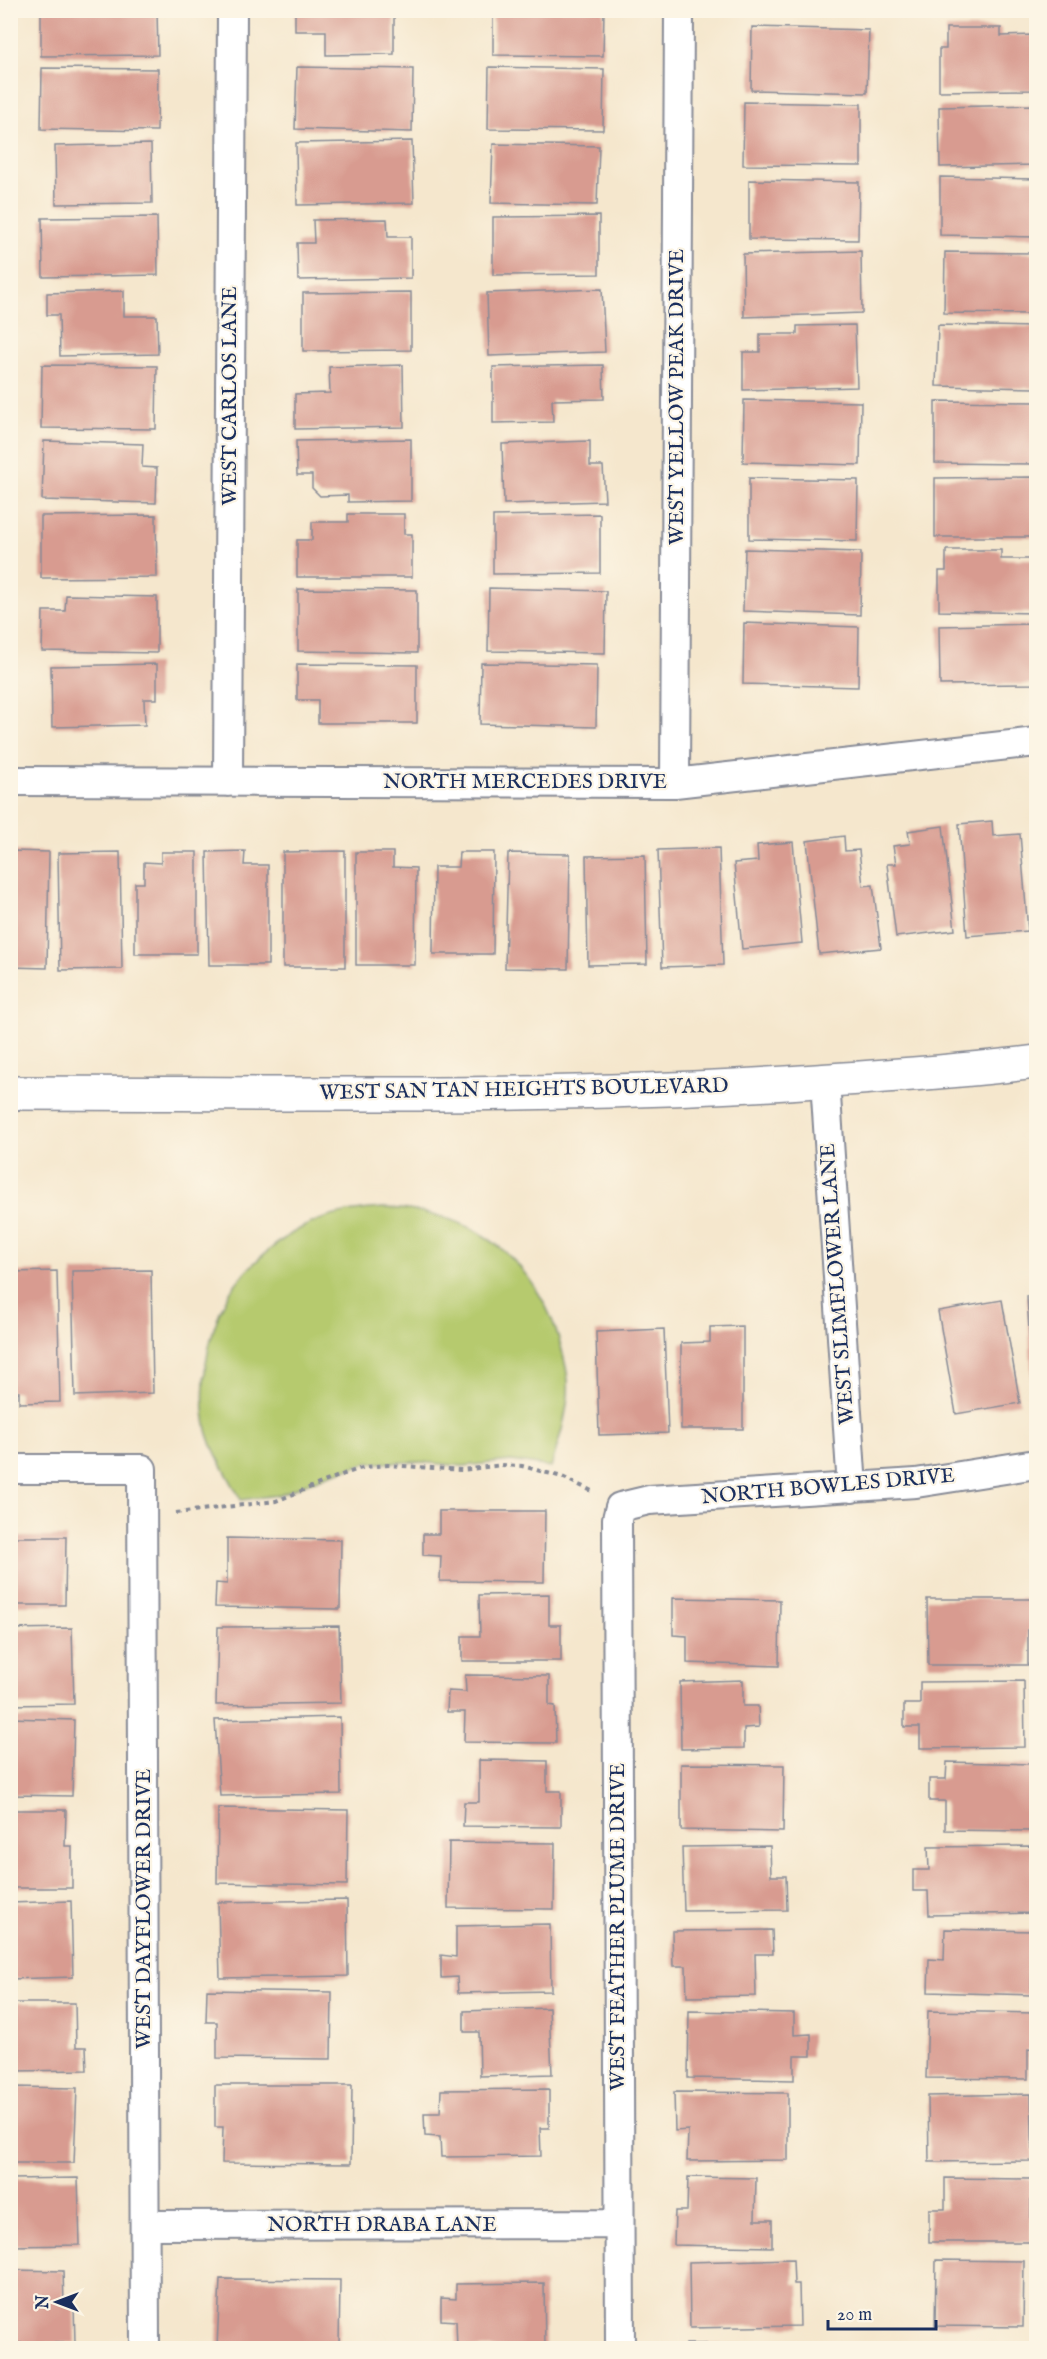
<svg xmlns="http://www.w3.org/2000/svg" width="1047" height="2359" viewBox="0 0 1047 2359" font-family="'IM FELL English',serif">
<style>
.green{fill:#b6ca6e;stroke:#687c66;stroke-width:1.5}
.building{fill:#d89b90}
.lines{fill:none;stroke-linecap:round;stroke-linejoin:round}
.minor-casing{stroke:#888b96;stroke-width:32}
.tertiary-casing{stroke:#888b96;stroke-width:36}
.path{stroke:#888b96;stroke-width:4;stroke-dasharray:4.5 4.5;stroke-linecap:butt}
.minor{stroke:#fff;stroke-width:28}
.tertiary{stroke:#fff;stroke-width:33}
.labels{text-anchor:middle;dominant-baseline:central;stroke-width:4.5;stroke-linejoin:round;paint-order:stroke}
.street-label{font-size:21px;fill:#1b2f5e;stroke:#fcf5e5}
</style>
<rect width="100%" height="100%" fill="#fcf5e5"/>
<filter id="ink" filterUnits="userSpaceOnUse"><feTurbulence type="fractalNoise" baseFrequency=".0167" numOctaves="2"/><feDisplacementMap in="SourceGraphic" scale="12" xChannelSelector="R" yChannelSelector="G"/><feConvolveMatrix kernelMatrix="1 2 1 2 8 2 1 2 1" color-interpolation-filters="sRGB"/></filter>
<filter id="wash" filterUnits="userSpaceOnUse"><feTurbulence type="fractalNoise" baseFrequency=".008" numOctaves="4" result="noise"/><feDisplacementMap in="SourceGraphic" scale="24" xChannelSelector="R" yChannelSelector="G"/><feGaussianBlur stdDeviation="1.35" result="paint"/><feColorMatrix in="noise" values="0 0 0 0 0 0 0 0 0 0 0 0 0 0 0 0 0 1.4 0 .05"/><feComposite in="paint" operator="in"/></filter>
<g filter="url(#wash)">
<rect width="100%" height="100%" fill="#f5e7cd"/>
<!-- green -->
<path class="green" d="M383,1208C409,1209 435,1213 459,1223C516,1246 552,1301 564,1359C567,1370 569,1384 568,1395C566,1420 558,1444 551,1467L511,1461L463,1466L421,1462L367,1463L328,1475L278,1495L241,1500C230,1478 213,1454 207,1430C198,1390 207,1334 227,1297C243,1268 285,1233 316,1221C338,1213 360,1209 383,1208Z"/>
<g id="blocks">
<!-- building -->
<path class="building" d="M41,10H157L158,55L41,56Z
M295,10H394V54L326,55V31H295Z
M493,10H604L603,56L493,55Z
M752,27L869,30L867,93L751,90Z
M946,28H1001V36L1036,35V90L939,91V49H946Z
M297,67L413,69L412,132L295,129Z
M489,67L604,69L603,130L488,129Z
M42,68L158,69L157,131L41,129Z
M744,102L861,104V166L743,165Z
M1036,105V165L940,167L939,107Z
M412,141L414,203L297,205L296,143Z
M151,144L152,203L56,204L55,146Z
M493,144L599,146L597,205L491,203Z
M940,177L1036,179V237L940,235Z
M749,180L859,182L858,240L749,239Z
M599,216V274L493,275V217Z
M157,217L158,275L43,277L42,218Z
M387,219L388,237H411V278L298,280L297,243H314L313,220Z
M861,251L862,313L744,317L743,254Z
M945,252L1036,253V314L944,313Z
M602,289L605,352L489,356L487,293Z
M124,291V316H157L158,354L60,356L59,315H47V293Z
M411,292V350L303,351V293Z
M855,325L857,387L743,390V352H760V334H797V326Z
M938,325L1036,327L1035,388L936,386Z
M42,365L157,366L156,429L41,428Z
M403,365L404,427L295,429V394L330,393L329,367Z
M603,365L604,399L552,400L553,422L493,423V367Z
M744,400L861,402L860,465L743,462Z
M935,401L1036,402V464L935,463Z
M411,439V501L348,502V495L320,496L312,488V475H297L296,441Z
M44,441L143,444L142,467L157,468L156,503L42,500Z
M590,441V466H603L605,501L504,504L502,444Z
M1036,477V537H935V478Z
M749,478L858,480L857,541L749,539Z
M348,514H404V534H412V577H297V540H312V522H348Z
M600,514V573L493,574V516Z
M156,515L157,577L41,578V516Z
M745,549L861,552L860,615L743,611Z
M946,550H1001V559H1036V613L939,611V571H946Z
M489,588L606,591L605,653L488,651Z
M298,589L417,590V653L298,651Z
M66,595L157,597V653L42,651L43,611H65Z
M744,623L859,627L858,687L743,684Z
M1036,624V684L940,685L939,626Z
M481,663L597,665L596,727L480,724Z
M157,664V699H144L145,725L52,727L51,666Z
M297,664L417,665V723H318V700H297Z
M992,821L993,836L1020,834L1028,931L967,936L959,824Z
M943,826L955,930L896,937L887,864H896L893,846L910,844L908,831Z
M844,836L845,851L859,850L863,886L873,885L881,948L819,954L807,841Z
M793,842L802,943L742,949L734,863L758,861L757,845Z
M719,848L723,965L662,967L658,850Z
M12,851L49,852L47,968L10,967Z
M245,851L244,865H268V965H209L207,852Z
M345,851V967H283V852Z
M120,852L122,969L60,970L58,853Z
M161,852H197V954H135V883H144V862L161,863Z
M356,852H393V867L416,868L415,965H356Z
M459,852H494L493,954H433L434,867H458Z
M508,853L570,854L568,969L505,968Z
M645,855L647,964L588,965L586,856Z
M151,1270L153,1393L75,1396L72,1271Z
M57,1271L60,1402L19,1403V1392H10V1272Z
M1027,1296H1036V1400H1033Z
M1002,1300L1020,1403L956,1414L938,1311Z
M743,1326V1429H681V1343L710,1342V1327Z
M664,1329L668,1433L599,1435L596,1332Z
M439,1511H545L544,1582L440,1581L441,1556L423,1555V1534H439Z
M10,1537H66L65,1605H10Z
M227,1538L341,1540L340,1609L215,1607L216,1583L227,1584Z
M549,1594V1625H561V1661H462V1636H480L479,1595Z
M673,1598L780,1600L779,1666L687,1663V1636L673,1635Z
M927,1599H1036V1630H1028V1665H928Z
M339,1626L341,1703L216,1705L218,1627Z
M72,1628L74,1704L10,1705V1629Z
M465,1675L549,1676V1705L555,1706L556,1743L464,1742L465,1712H447L448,1691L466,1692Z
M743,1680V1706H758L759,1727L744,1728V1748L681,1749L680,1682Z
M1024,1681L1025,1747L920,1748V1727H904V1704H920V1682Z
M340,1717L341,1794L220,1796L215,1720Z
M10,1718L74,1720L72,1796L10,1795Z
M479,1760L547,1761V1791H561V1827L463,1826L464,1802H479Z
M947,1762L1033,1764V1831L945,1830V1801H929V1779H946Z
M681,1764L784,1765L783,1832L681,1830Z
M218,1808L348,1810L347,1885L217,1883Z
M10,1810H66L65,1846H72V1888H10Z
M449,1842L555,1843L554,1909L448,1908Z
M770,1846L771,1876H786L787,1910L684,1911L682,1847Z
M1033,1846V1913L929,1915L928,1891H913V1870H929L928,1847Z
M347,1900L348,1976L220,1978L218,1902Z
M71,1901L73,1977L10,1979V1903Z
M550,1924L551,1991L458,1993L457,1977L441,1978V1955L456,1957V1926Z
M945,1929L1033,1931L1031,1995L928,1992L929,1959L944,1960Z
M772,1930L773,1954H755L756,1996L687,1997L686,1966H673L672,1931Z
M207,1990L332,1992L331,2059L217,2058V2022H206Z
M10,2003H75L76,2047H86L87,2070L10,2071Z
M549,2008L552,2074L480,2076L479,2032H464V2011Z
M689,2011L794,2013V2035L811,2034V2056H794V2080L688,2078Z
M928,2011L1036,2013V2050L1028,2049V2079L926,2078Z
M215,2085H352L351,2164L222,2163L223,2127H215Z
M10,2087L77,2088L74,2163H10Z
M549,2089V2128H540L541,2156L441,2157L440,2137L425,2136L424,2113H440L441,2090Z
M674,2092L788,2093V2160L687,2161L688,2130L675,2131Z
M1031,2094L1033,2161L929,2162L928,2096Z
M688,2177L756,2178L755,2220H772V2247L674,2245L675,2211H687Z
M78,2178L80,2245L10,2246V2179Z
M945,2178L1031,2179V2242H929V2209H945Z
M793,2259L794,2284H799L800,2326L690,2328L689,2262Z
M936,2260L1024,2261L1023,2327L935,2326Z
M10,2270L63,2271L64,2304H74L75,2343H10Z
M220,2279L340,2280L339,2348H217Z
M544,2283L545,2348H457L456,2321L441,2320V2298L456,2299V2284Z
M686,2344H787V2348H686Z
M920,2344L1025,2345V2348H920Z"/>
</g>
</g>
<g filter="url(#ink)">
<use href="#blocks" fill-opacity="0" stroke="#888b96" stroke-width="1.5"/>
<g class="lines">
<!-- minor casing -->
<g class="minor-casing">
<path id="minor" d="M10,781L675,783L1036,742
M228,782L232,10
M675,783L679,10
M825,1081L852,1488
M10,1469H142L145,2348
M145,2225L619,2224
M620,2348L617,1519L620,1507L649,1500L916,1483L1036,1464"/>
</g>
<!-- tertiary casing -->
<g class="tertiary-casing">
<path id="tertiary" d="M10,1093C284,1093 558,1100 831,1080C900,1075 968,1071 1036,1062"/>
</g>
<!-- path -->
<path class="path" d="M176,1513L276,1501L344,1474L365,1467L388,1465L462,1470L502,1465L522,1466L562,1477L594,1492"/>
<!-- minor -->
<use href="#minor" class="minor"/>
<!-- tertiary -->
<use href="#tertiary" class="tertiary"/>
</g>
</g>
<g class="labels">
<!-- street labels -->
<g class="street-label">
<text transform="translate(230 396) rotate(-90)">WEST CARLOS LANE</text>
<text transform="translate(677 397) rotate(-90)">WEST YELLOW PEAK DRIVE</text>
<text x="525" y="782">NORTH MERCEDES DRIVE</text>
<text transform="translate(524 1090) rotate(-1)">WEST SAN TAN HEIGHTS BOULEVARD</text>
<text transform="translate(838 1284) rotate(-94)">WEST SLIMFLOWER LANE</text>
<text transform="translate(828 1487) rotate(-5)">NORTH BOWLES DRIVE</text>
<text transform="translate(144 1909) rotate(-90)">WEST DAYFLOWER DRIVE</text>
<text transform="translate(618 1927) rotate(-90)">WEST FEATHER PLUME DRIVE</text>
<text x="382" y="2225">NORTH DRABA LANE</text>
</g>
</g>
<!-- margin -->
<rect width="1047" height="2359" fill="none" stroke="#fcf5e5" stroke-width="36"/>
<!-- north arrow -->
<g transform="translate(57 2302) rotate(270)" stroke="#fcf5e5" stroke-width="4.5" paint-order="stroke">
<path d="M0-4.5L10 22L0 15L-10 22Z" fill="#1b2f5e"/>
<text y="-9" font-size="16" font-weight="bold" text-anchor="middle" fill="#1b2f5e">N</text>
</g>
<!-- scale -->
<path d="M828 2320v9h108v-9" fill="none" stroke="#1b2f5e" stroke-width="3"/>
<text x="837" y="2320" font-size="18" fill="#1b2f5e" stroke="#fcf5e5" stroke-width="4.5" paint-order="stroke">20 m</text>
</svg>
